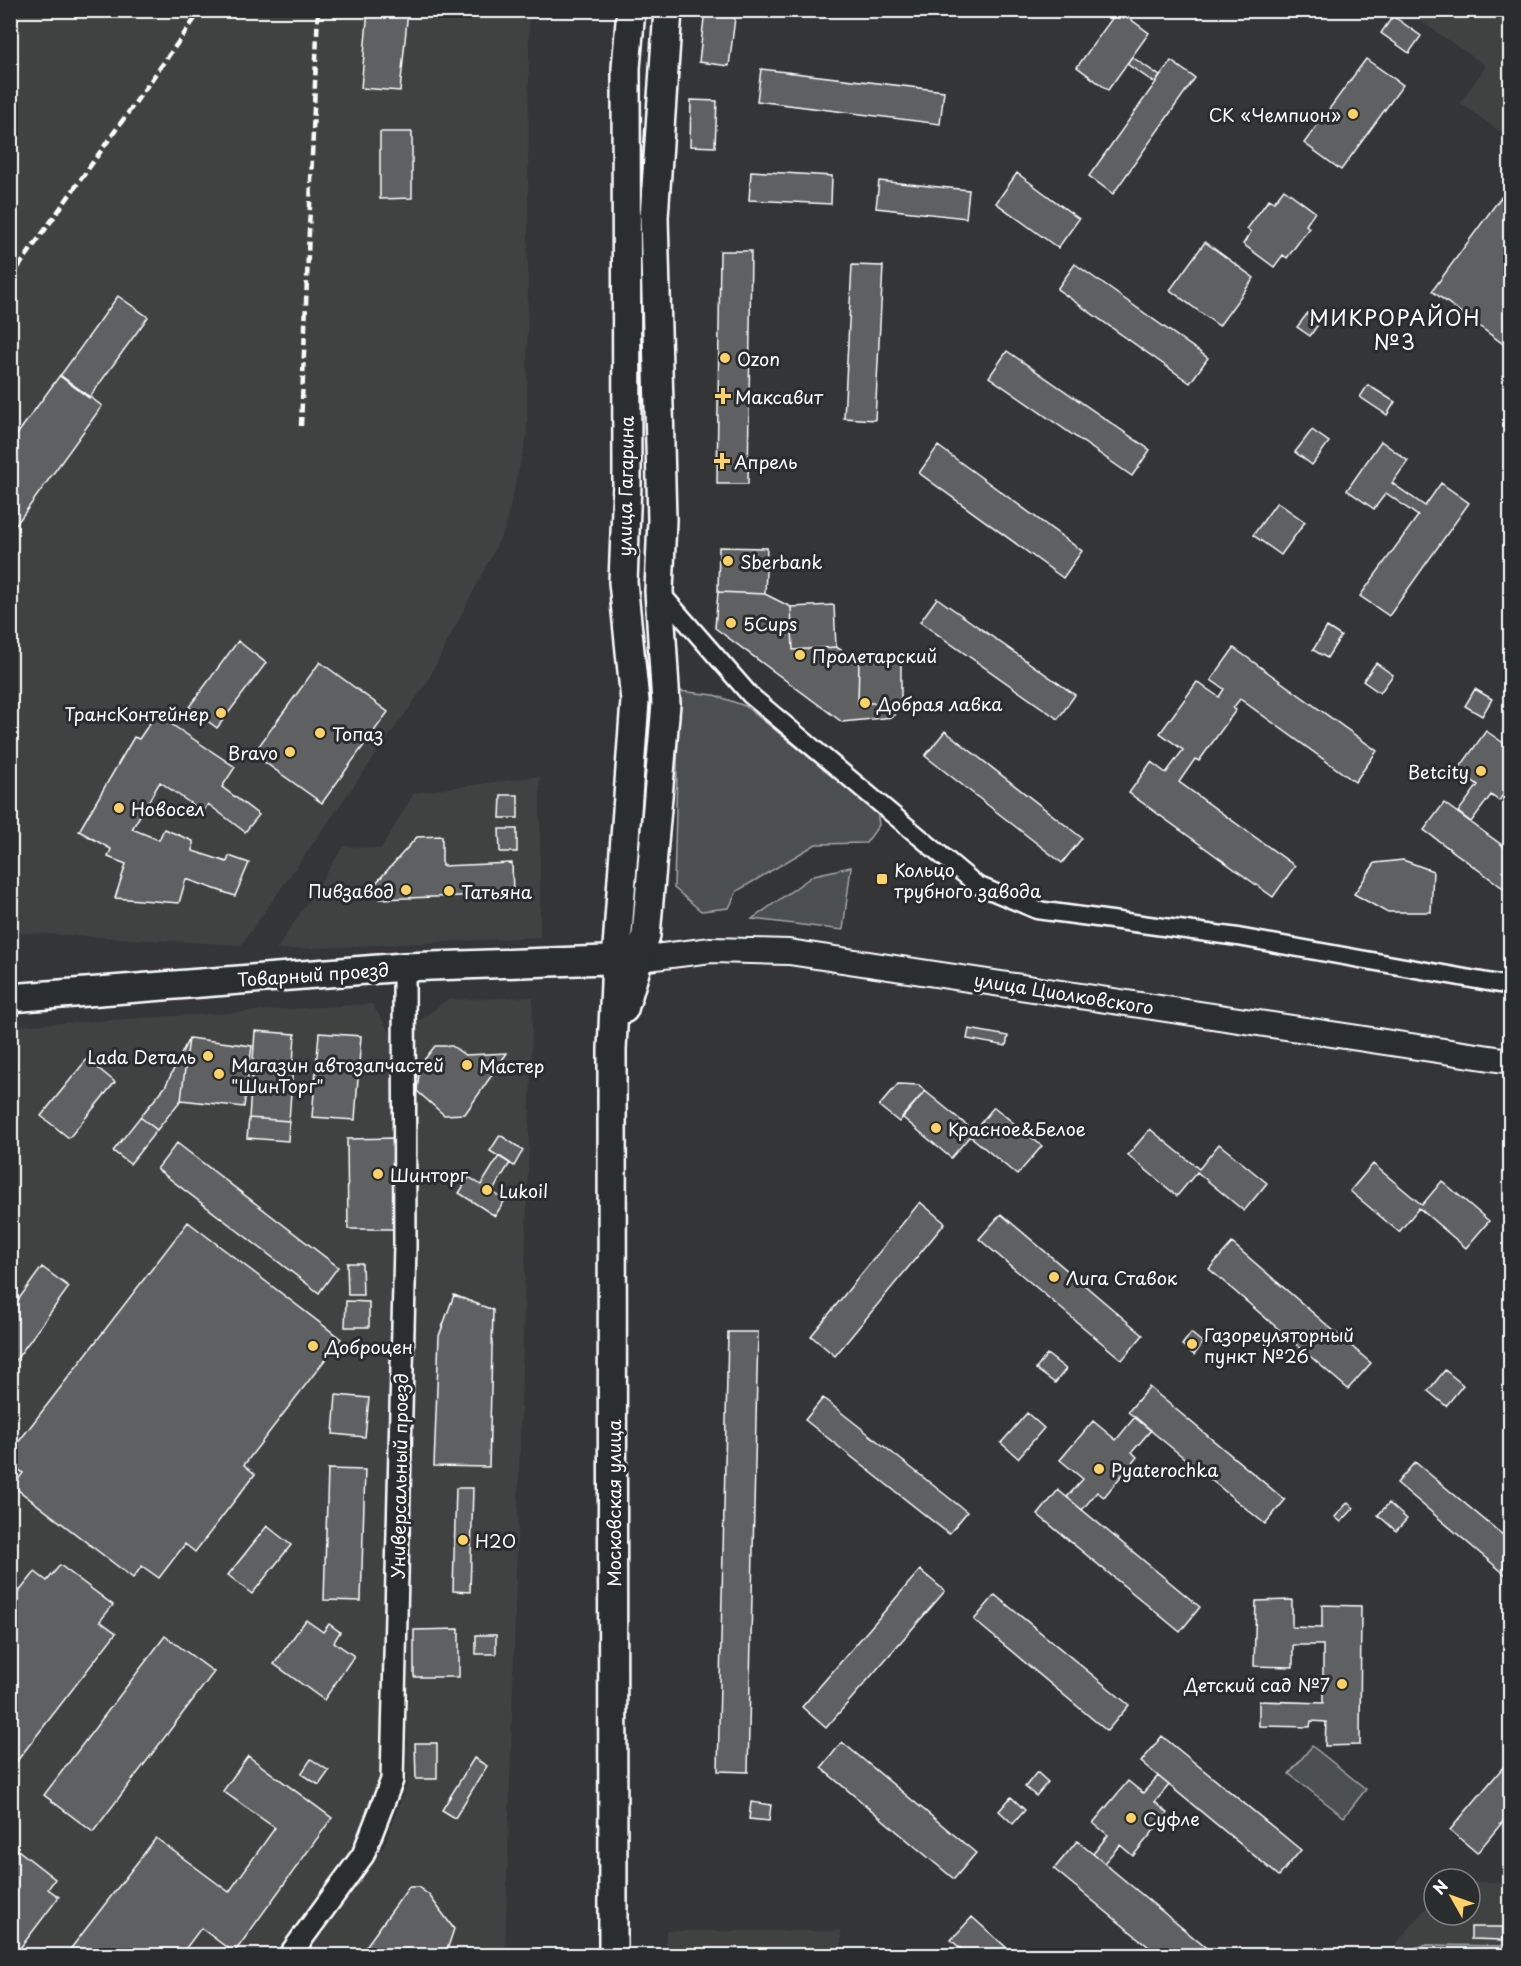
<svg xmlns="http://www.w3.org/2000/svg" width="1521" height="1966" viewBox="0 0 1521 1966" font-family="'Playpen Sans',sans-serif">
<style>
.built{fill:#404243}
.green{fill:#4c4f50;stroke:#a6a7a8;stroke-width:1.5}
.building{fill:#5f6162;stroke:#fff;stroke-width:1.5}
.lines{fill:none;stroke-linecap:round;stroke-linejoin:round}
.minor-casing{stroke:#fff;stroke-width:21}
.tertiary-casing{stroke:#fff;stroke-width:26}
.secondary-casing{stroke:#fff;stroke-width:28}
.primary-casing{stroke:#fff;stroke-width:32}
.minor{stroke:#2a2d2e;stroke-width:16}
.tertiary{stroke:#2a2d2e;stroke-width:21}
.secondary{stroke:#2a2d2e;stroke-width:24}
.primary{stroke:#2a2d2e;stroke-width:27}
.rail{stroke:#fff;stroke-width:4.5;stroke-dasharray:9 4.5;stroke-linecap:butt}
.poi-dot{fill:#ffd166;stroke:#2a2d2e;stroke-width:2}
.labels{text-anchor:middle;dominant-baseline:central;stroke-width:6;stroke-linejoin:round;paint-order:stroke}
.poi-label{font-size:18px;fill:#fff;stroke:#2a2d2e;text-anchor:start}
.street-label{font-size:18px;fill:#fff;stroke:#2a2d2e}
.quarter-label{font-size:21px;letter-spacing:1.5px;fill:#fff;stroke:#2a2d2e}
</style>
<rect width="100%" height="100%" fill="#333536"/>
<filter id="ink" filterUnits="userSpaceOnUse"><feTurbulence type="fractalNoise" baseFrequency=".0167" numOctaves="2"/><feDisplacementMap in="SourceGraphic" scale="12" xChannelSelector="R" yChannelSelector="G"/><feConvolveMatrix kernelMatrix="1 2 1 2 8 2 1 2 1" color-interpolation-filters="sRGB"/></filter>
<g filter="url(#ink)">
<!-- built -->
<path class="built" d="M10,11H529L527,435L504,531L426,684L241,945L11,932Z
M1406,11H1510V138L1460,103L1486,66Z
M540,776V937L276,950L344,846L381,849L414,793Z
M533,997L505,1955L302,1956L384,1846L407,1784L413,1025L447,1000Z
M372,1004L397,1043L390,1740L370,1818L356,1854L280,1955L11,1956V1026Z
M1470,1881L1510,1883V1955L1386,1956L1434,1899V1915H1470Z
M666,1931H841V1955H666Z"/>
<!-- green -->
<path class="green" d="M679,691L714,695L745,706L877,811L879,825L866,843L816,844L737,891L729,908L701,911L674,888Z
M851,867L843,930L752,919L814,875Z
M1312,1746L1366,1789L1344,1817L1289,1774Z
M1427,1945L1510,1946V1955H1398L1401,1951Z"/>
<!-- building -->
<path class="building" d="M368,10H408L400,91L361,88Z
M705,10H736L729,66L699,62Z
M1118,10L1149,33L1108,90L1077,67Z
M1393,16L1421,36L1409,53L1381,33Z
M1132,57L1160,76L1155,83L1127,64Z
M1366,59L1403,85L1341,170L1304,143Z
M1171,61L1195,78L1113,194L1089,176Z
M761,69L944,91L940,124L757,101Z
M691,100L717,101L715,147L690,146Z
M380,132H412V198L380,199Z
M751,171L832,176L831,204L749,200Z
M1017,173L1079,219L1058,248L996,203Z
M879,181L969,190L966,218L876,208Z
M1284,189L1315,212L1306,225L1309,228L1287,258L1283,255L1274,267L1243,244L1251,232L1247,229L1269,199L1274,202Z
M1501,197L1510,204V349L1432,291Z
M1205,242L1254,278L1219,326L1170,290Z
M720,251H751L748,484H717Z
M1075,264L1208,358L1190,383L1057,289Z
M852,265L883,266L875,420L844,418Z
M118,296L148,317L89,398L60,376Z
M1310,310L1322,319L1310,336L1297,327Z
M1007,351L1150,450L1132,476L989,377Z
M60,375L102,406L10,533V444Z
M1368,385L1395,402L1387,415L1360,397Z
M1312,430L1329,442L1312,465L1295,452Z
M1381,441L1408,461L1392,483L1425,506L1441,483L1469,503L1389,616L1360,596L1418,516L1386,493L1374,509L1347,490Z
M938,446L1082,551L1063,578L919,473Z
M1277,502L1305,522L1281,555L1253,535Z
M719,547L767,548L765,594L718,592Z
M718,592L765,594L791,607L793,650L836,647L859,660L858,703H901L893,717L842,722L715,628Z
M937,598L1075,695L1058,719L920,622Z
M834,605L836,647L793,650L791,607Z
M1327,627L1341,636L1327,658L1313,650Z
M238,641L266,663L217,728L189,707Z
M1234,648L1377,751L1355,782L1240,699L1233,708L1236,710L1199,761L1195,759L1179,782L1295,866L1273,897L1129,793L1151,762L1166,773L1183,750L1160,733L1197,682L1219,697L1224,689L1211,680Z
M859,660H901V703H858Z
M320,662L388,712L322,803L253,754Z
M1376,663L1393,675L1380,693L1363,681Z
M1475,689L1492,699L1482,716L1465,706Z
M156,714L235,767L222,787L259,815L245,832L208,804L203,812L160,782L132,829L159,840L164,829L193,841V851L227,862L229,856L249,863L235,896L186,879L179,903L115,898L126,864L108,857L111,849L79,831L134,737L139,739Z
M945,731L1082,838L1062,863L925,756Z
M1486,731L1508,746L1510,742V784L1499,801L1491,795L1471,822L1458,812L1478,785L1458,770Z
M501,795H518V818H500Z
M1444,803L1510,851V893L1424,830Z
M499,829H517V852H500Z
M442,836V866L512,863L513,894L380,899L376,883L417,837Z
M1403,860L1433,871L1431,912H1386L1354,894L1375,863Z
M969,1029L1008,1036L1006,1046L967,1039Z
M255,1031L295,1034L289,1121L249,1118Z
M319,1033L361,1036L355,1120L312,1117Z
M189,1038L252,1046L244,1107L181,1100Z
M189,1038L181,1100L157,1130L140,1117L165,1087Z
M435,1046H452L465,1055L507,1053L465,1114L444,1115L417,1091L420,1065Z
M87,1059L115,1082L69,1138L41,1116Z
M898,1084L919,1085L925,1091L899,1122L879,1106Z
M925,1091L974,1131L994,1107L1042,1146L1017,1175L970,1136L951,1158L902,1117Z
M140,1117L157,1130L130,1164L113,1151Z
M249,1118L289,1121L288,1141L247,1138Z
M1150,1129L1199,1169L1219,1144L1267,1183L1244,1211L1197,1172L1177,1196L1128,1155Z
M500,1135L523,1150L514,1166L490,1151Z
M394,1138V1229H348L347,1139Z
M177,1143L338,1267L319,1293L157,1169Z
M499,1156L510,1163L492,1192L505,1200L495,1216L459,1193L469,1177L481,1185Z
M1373,1164L1422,1205L1442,1181L1489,1221L1466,1248L1419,1208L1399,1232L1350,1191Z
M920,1202L945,1223L835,1356L811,1336Z
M1001,1214L1143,1335L1122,1360L979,1239Z
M188,1222L341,1339L244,1465L255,1474L195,1552L185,1544L159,1578L142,1566L133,1578L13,1486L23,1473L10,1463V1453Z
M1232,1243L1371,1363L1348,1389L1209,1269Z
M347,1263H362L363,1295H348Z
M42,1267L69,1287L10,1368V1311Z
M454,1295L493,1310L489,1467L434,1466L439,1336Z
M346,1301L369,1302V1327H345Z
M728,1332H758L748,1772L718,1771Z
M1191,1333L1203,1343L1194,1355L1182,1345Z
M1047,1354L1066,1369L1055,1383L1036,1369Z
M1445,1370L1463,1385L1446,1406L1428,1391Z
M1149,1387L1285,1500L1265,1524L1128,1412Z
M336,1395L369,1398L365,1437L333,1434Z
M823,1398L967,1512L949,1534L805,1420Z
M1027,1413L1044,1428L1018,1458L1001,1443Z
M1135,1417L1151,1430L1132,1452L1137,1457L1104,1497L1097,1492L1082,1510L1067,1497L1083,1479L1060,1460L1093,1421L1116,1440Z
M1415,1462L1510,1541V1572L1507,1576L1397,1483Z
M328,1469L365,1470L361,1601L324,1600Z
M456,1488H473L470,1592L453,1591Z
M1058,1490L1200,1607L1180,1632L1038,1515Z
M1348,1502L1354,1508L1341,1522L1335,1517Z
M1389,1503L1407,1519L1396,1531L1378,1515Z
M267,1526L291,1545L252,1594L228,1575Z
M60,1565L113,1605L100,1621L116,1633L10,1770V1603L35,1572L47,1581Z
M920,1570L945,1591L826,1728L802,1707Z
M995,1595L1129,1705L1107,1731L974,1620Z
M1292,1600V1627L1322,1628V1605L1361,1606L1360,1745L1325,1746L1326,1722L1311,1721L1310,1727L1259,1726V1701L1323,1703V1645H1293V1667L1254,1666L1256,1601Z
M306,1620L323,1632L329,1624L340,1632L334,1642L354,1656L324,1700L274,1664Z
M459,1629V1677H414V1630Z
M476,1635H496V1654H476Z
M165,1636L214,1672L93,1832L44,1795Z
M1162,1736L1301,1850L1279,1876L1141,1762Z
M842,1742L976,1853L954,1879L821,1768Z
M415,1743H437V1779H416Z
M248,1756L332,1818L234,1953L201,1928L180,1956H65L156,1838L229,1892L275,1828L223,1791Z
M474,1758L487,1766L455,1818L442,1810Z
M311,1759L329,1771L319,1785L301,1774Z
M1510,1759V1813L1477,1853L1450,1830Z
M1037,1772L1048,1782L1036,1796L1025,1787Z
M1158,1776L1169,1785L1155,1802L1168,1813L1133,1856L1120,1845L1104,1863L1093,1854L1108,1835L1093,1823L1128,1781L1143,1793Z
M1011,1797L1025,1810L1013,1824L999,1811Z
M751,1802L771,1805L769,1821L749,1819Z
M1077,1841L1093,1854L1216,1956H1160L1054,1869Z
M14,1847L55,1879L48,1889L59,1897L14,1956H10V1852Z
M409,1887H418L429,1895L454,1929L445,1956H359Z
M972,1917L1016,1956H969L951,1940Z
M1471,1927H1503V1940L1471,1939Z"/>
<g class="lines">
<!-- minor casing -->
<g class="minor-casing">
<path id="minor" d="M660,592L750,695L977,885L1037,910L1238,937L1510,986"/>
</g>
<!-- tertiary casing -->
<g class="tertiary-casing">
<path id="tertiary" d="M289,1956L363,1855L392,1780L405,1245L404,967"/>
</g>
<!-- secondary casing -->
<g class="secondary-casing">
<path id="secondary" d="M639,959L711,950L789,952L1510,1061"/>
</g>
<!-- primary casing -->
<g class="primary-casing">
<path id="primary" d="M10,998L404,967L635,959
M624,1009L646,935L666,704L659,591L662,520L654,217L668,10
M613,1956L612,1050L616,961L635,701L623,582L627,484L626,68L631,10"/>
</g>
<!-- minor -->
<use href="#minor" class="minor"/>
<!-- tertiary -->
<use href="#tertiary" class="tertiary"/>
<!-- secondary -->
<use href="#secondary" class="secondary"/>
<!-- primary -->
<use href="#primary" class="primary"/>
<!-- rail -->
<path class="rail" d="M10,279L201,10
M301,426L318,10"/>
</g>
</g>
<!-- markers -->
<g class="poi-dot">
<circle cx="1353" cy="114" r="6"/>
<circle cx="725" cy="358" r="6"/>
<path d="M720 387h6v6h6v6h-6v6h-6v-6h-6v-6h6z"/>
<path d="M719 452h6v6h6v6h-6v6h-6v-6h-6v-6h6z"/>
<circle cx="728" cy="561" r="6"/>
<circle cx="731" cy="623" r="6"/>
<circle cx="800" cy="655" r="6"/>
<circle cx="865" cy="703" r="6"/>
<circle cx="221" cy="713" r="6"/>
<circle cx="320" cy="733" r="6"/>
<circle cx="290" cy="752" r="6"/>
<circle cx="1481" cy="771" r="6"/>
<circle cx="119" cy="808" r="6"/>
<rect x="876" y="873" width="12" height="12" rx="3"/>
<circle cx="406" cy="890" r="6"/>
<circle cx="449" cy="891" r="6"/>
<circle cx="208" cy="1056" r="6"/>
<circle cx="467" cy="1065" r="6"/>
<circle cx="219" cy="1074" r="6"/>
<circle cx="936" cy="1128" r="6"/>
<circle cx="378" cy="1174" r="6"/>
<circle cx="487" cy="1190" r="6"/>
<circle cx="1054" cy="1277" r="6"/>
<circle cx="1192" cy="1344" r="6"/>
<circle cx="313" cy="1346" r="6"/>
<circle cx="1099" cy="1469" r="6"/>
<circle cx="463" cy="1540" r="6"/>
<circle cx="1342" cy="1684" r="6"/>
<circle cx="1131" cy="1818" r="6"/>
</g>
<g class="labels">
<!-- poi labels -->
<g class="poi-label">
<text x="1341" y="114" text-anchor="end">СК «Чемпион»</text>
<text x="737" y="358">Ozon</text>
<text x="735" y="396">Максавит</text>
<text x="734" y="461">Апрель</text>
<text x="740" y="561">Sberbank</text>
<text x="743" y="623">5Cups</text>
<text x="812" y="655">Пролетарский</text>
<text x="877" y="703">Добрая лавка</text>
<text x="209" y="713" text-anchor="end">ТрансКонтейнер</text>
<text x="332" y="733">Топаз</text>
<text x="278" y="752" text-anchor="end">Bravo</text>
<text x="1469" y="771" text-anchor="end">Betcity</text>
<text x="131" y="808">Новосел</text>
<text x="894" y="869">Кольцо<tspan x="894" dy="21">трубного завода</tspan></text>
<text x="394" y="890" text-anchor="end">Пивзавод</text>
<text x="461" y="891">Татьяна</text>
<text x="196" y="1056" text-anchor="end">Lada Dеталь</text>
<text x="231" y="1064">Магазин автозапчастей<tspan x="231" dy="21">"ШинТорг"</tspan></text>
<text x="479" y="1065">Мастер</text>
<text x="948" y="1128">Красное&amp;Белое</text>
<text x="390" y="1174">Шинторг</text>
<text x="499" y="1190">Lukoil</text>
<text x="1066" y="1277">Лига Ставок</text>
<text x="1204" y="1334">Газореуляторный<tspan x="1204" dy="21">пункт №26</tspan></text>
<text x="325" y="1346">Доброцен</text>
<text x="1111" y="1469">Pyaterochka</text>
<text x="475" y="1540">Н2О</text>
<text x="1330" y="1684" text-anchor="end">Детский сад №7</text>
<text x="1143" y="1818">Суфле</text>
</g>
<!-- street labels -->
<g class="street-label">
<text transform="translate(625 486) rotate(-89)">улица Гагарина</text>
<text transform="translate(313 974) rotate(-4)">Товарный проезд</text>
<text transform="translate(1064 993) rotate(9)">улица Циолковского</text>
<text transform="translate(399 1476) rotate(-89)">Универсальный проезд</text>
<text transform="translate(613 1503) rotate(-90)">Московская улица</text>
</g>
<!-- quarter labels -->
<g class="quarter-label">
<text x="1395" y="317">МИКРОРАЙОН<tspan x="1395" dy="24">№3</tspan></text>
</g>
</g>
<!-- margin -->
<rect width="1521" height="1966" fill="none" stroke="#2a2d2e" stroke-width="36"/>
<rect x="18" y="18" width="1485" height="1930" fill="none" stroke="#fff" stroke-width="2" filter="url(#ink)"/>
<!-- north arrow -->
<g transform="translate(1452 1897) rotate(310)"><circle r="28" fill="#2a2d2e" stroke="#7f8182" stroke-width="1.5"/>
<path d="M0-4.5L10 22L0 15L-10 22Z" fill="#ffd166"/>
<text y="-9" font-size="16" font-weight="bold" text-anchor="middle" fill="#ffffff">N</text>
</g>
</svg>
